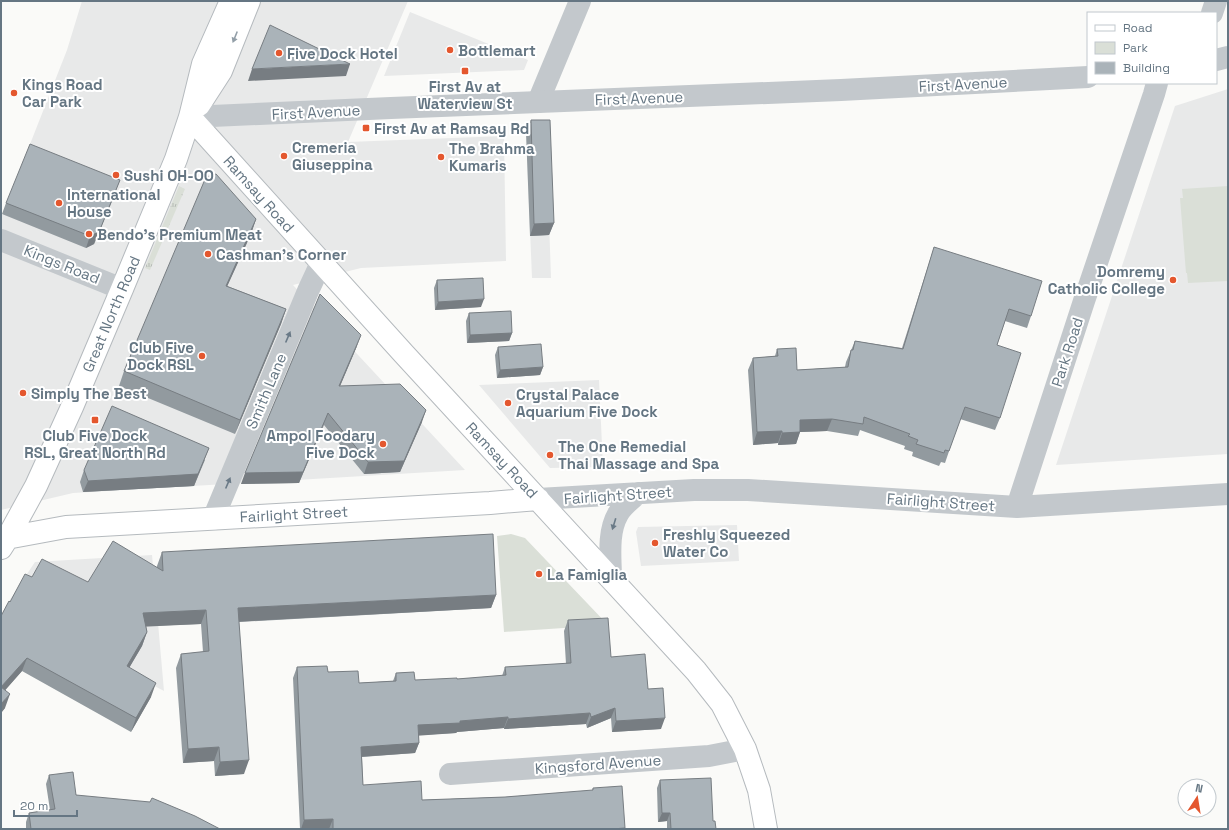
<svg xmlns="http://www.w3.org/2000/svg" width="1229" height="830" viewBox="0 0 1229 830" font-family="'Space Grotesk',sans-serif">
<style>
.built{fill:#e8e9e9}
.grass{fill:url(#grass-tufts)}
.green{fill:#dadfd7}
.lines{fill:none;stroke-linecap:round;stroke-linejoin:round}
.primary-casing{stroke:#b5babe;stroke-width:24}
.minor{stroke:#c3c8cc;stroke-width:22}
.tertiary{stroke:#c3c8cc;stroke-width:22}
.primary{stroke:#fff;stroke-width:22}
.wall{fill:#929a9f}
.shaded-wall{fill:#777d82}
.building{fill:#aab3b9;stroke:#777d82}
.oneway{fill:#939fa8}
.oneway2{fill:#6a7a87}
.poi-dot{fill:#e4572e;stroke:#fff;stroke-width:1.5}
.labels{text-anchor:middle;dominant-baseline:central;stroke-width:4;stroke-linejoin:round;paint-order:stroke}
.poi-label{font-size:15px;font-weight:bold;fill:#657683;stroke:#fff;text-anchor:start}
.street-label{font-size:15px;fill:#657683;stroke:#fff}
</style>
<defs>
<pattern id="grass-tufts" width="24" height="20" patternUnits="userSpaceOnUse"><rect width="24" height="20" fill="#dadfd7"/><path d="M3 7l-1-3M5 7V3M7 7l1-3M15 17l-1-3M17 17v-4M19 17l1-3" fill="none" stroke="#b4b9b4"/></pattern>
</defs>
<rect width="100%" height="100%" fill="#fafaf8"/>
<!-- built -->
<path class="built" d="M82,1H408L348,142L504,136L506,261L361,268L293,285L465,470L73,493L1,510V218L67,50Z
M410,12L528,60L524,70L384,76Z
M1228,89V454L1056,465L1175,106Z
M526,132H546L551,278H532Z
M599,380L603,467L550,468L479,385Z
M737,525L739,561L641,566L636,532L638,527Z
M152,555L164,691L5,607L35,562Z"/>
<!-- grass -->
<path class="grass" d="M179,186L185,189L150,270L145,268Z"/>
<!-- green -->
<path class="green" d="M1228,186V281L1188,283L1187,273H1186L1180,198H1183L1182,189Z
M511,534L525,538L608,625L504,632L497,536Z"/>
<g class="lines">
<!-- primary casing -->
<g class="primary-casing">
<path id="primary" d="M199,105L221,71L249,1
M190,117L404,354L696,671L722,704L745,749L759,790L766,829
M1,539L66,527L490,503L538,499
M1,548L8,537L36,486L72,407L122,289L176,159L190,117L203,64L231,1"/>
</g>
<!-- minor -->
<path class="minor" d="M1212,13L1216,1
M538,102L580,1
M1,240L122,289
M538,499L694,490H748L1017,507L1228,494
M1017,507L1084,301L1154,94L1157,83
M213,519L308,291L321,263
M611,580C611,559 607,533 618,514C622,506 631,500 638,493
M450,774L709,756L745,749"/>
<!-- tertiary -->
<path class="tertiary" d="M1216,60L1228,57
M190,117L391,108L841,90L1088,77"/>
<!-- primary -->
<use href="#primary" class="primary"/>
</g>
<!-- wall -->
<path class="wall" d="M531,120L554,223L549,235L530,236L526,132Z
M116,192L94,244L86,248L2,214L6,203Z
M256,219L251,234L227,286L286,309L281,324L235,434L119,386L124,371Z
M934,247L1031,316L1027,328L1005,321L997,345L1000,418L995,430L960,419L945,463L941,462L939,466L912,456L913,452L904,449L905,446L860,430L858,436L827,431L800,432L796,444L778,445V443L753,445L748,370L753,358L775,356L777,349L797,370L845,367L846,362L855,341L902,348L930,260Z
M437,280L481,307L435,310L434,288Z
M469,313L512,333L509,341L467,343L466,321Z
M357,346L340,386L422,422L400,472L364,474L324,425L299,483L241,484Z
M498,347L543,367L540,375L497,378L495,355Z
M205,460L194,486L83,492L80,482L84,470Z
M162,552L496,595L491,608L239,622L244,774L215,776L214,761L183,763L176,668L181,654L203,652L201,624L146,626L147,632L142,646L129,668L151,697L131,732L22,671L5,690V708L1,713V616L10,602L32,577L88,582L157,567V566Z
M568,620L648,689L661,729L612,732L611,718L587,728L586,724L504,729V728L457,732L456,733L419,735V743L415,753L362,757L363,785L422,800L505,797L592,791L593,788L625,828V829H300L293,678L297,667L328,672L359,683L393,681L396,673L415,680L457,679L502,676L505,667L566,664L564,631Z
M49,775L76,795L220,829H26V822L29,813L50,810L46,784Z
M660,780L713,821L716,829H667V821L658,822L657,788Z"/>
<!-- shaded-wall -->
<path class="shaded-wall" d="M350,64L346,76L248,81L252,69Z
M120,180L94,244L86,248L90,236Z
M256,219L251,234L221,300L226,286Z
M554,223L549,235L530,236L534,224Z
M484,299L481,307L435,310L438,302Z
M286,309L281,324L235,434L240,420Z
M512,333L509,341L467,343L470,335Z
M361,335L357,346L335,398L339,386Z
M543,367L540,375L497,378L500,370Z
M426,410L422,422L400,472L364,474L368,462Z
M328,413L299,483L241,484L245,473Z
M832,419L827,431L800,432L796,444L778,445L782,433L800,420Z
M782,431L778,443L753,445L757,432Z
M209,448L194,486L83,492L88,481Z
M496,595L491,608L233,622L238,608Z
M206,610L201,624L138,627L143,613Z
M147,632L142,646L122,680L127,666Z
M27,658L22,671L1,695V687Z
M156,683L151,697L131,732L136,718Z
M10,694L5,708L1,713V704Z
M615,708L611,718L587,728L591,717Z
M590,713L586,724L504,729L508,719Z
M508,717L504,728L457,732L456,733L414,736L418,725Z
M665,718L661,729L612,732L616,721Z
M419,743L415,753L358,757L361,747Z
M219,747L214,761L183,763L188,749Z
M249,760L244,774L215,776L220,762Z
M662,813H670L667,821L658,822Z
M333,819L329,829H301L304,820Z"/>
<!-- building -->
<path class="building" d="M270,25L350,64L252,69Z
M531,120H550L554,223L534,224Z
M30,144L120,180L99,232L90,236L6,203Z
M216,174L256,219L226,286L286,309L240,420L124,371L206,177Z
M934,247L1042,281L1031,316L1009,309L997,345L1021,353L1000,418L965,407L949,451L945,450L944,453L916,444L918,440L908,436L910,434L864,417L863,424L832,419L800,420V432L782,433V431L757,432L753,358L778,356L777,349L796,348L797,370L848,367L851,350H853L855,341L903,349Z
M483,278L484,299L438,302L437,280Z
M320,294L361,335L339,386L400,384L426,410L404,461L368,462L328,413L303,472L245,473Z
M511,311L512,333L470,335L469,313Z
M541,344L543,367L500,370L498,347Z
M112,406L209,448L198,474L88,481L84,470Z
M493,534L496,595L238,608L249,760L220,762L219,747L188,749L181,654L209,651L206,610L143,613L147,632L127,666L156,683L136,718L27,658L1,687L10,694L1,704V616L9,601L10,602L25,574L32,577L42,559L88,582L113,541L163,571L162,552Z
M608,618L611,657L645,654L648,689L663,688L665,718L616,721L615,708L591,717L590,713L508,719V717L460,721V723L418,725L419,743L361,747L363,785L421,781L422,800L505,797L593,790V788L622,786L625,828L612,829H333V819L304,820L297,667L327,666L328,672L358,671L359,683L396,681V673L414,672L415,680L457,678V679L506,675L505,667L571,663L568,620Z
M73,772L76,795L150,802L152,798L195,816L220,829H31L29,813L55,809L49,775Z
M711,778L713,821H715L716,829H671L670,813H662L660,780Z"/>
<!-- one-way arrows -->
<defs><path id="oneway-solid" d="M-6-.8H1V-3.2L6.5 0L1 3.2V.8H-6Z"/></defs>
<use class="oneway" href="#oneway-solid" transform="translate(235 37) rotate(112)"/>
<g class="oneway2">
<use href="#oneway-solid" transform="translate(288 337) rotate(-67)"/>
<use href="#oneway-solid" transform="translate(228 483) rotate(-67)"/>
<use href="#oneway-solid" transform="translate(614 524) rotate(107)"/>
</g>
<!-- markers -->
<g class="poi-dot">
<circle cx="450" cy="50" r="4"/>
<circle cx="279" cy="53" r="4"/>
<rect x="461" y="67" width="8" height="8" rx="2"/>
<circle cx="14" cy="93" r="4"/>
<rect x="362" y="124" width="8" height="8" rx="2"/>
<circle cx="284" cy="156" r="4"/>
<circle cx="441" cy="157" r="4"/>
<circle cx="116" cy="175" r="4"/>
<circle cx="59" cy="203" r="4"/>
<circle cx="89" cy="234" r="4"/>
<circle cx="208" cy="254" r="4"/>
<circle cx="1173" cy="280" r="4"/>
<circle cx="202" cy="356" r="4"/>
<circle cx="23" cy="393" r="4"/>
<circle cx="508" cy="403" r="4"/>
<rect x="91" y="416" width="8" height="8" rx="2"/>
<circle cx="383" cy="444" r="4"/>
<circle cx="550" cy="455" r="4"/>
<circle cx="655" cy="543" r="4"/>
<circle cx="539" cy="574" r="4"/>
</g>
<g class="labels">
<!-- poi labels -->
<g class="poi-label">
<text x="458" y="50">Bottlemart</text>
<text x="287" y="53">Five Dock Hotel</text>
<text x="22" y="84">Kings Road<tspan x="22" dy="17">Car Park</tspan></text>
<text x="465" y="86" text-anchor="middle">First Av at<tspan x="465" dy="17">Waterview St</tspan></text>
<text x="374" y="128">First Av at Ramsay Rd</text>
<text x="292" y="147">Cremeria<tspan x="292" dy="17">Giuseppina</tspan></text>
<text x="449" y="148">The Brahma<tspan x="449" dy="17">Kumaris</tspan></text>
<text x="124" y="175">Sushi OH-OO</text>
<text x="67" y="194">International<tspan x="67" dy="17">House</tspan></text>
<text x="97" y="234">Bendo’s Premium Meat</text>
<text x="216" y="254">Cashman's Corner</text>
<text x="1165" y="271" text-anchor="end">Domremy<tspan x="1165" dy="17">Catholic College</tspan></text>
<text x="194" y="347" text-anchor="end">Club Five<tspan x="194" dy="17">Dock RSL</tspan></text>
<text x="31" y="393">Simply The Best</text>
<text x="516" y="394">Crystal Palace<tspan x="516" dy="17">Aquarium Five Dock</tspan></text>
<text x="95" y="435" text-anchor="middle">Club Five Dock<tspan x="95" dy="17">RSL, Great North Rd</tspan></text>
<text x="375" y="435" text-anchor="end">Ampol Foodary<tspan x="375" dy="17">Five Dock</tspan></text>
<text x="558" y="446">The One Remedial<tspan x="558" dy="17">Thai Massage and Spa</tspan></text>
<text x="663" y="534">Freshly Squeezed<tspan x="663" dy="17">Water Co</tspan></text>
<text x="547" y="574">La Famiglia</text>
</g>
<!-- street labels -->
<g class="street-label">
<text transform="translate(963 84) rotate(-3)">First Avenue</text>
<text transform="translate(639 98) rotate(-2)">First Avenue</text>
<text transform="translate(316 112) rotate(-3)">First Avenue</text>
<text transform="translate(259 194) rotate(48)">Ramsay Road</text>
<text transform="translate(62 264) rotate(22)">Kings Road</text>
<text transform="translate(111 314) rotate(-67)">Great North Road</text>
<text transform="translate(1067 352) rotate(-72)">Park Road</text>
<text transform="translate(266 391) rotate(-67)">Smith Lane</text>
<text transform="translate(502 460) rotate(47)">Ramsay Road</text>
<text transform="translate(618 495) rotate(-4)">Fairlight Street</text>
<text transform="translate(941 502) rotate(4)">Fairlight Street</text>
<text transform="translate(294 514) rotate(-3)">Fairlight Street</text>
<text transform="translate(598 764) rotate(-4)">Kingsford Avenue</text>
</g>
</g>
<!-- border -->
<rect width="1229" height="830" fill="none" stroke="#657683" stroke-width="4"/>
<!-- legend -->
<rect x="1087" y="12" width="130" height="72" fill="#ffffff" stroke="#c1c8cd"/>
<rect x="1095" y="25" width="20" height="6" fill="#ffffff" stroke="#c1c8cd"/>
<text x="1123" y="32" font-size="12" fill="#657683">Road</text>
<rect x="1095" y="42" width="20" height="12" fill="#dadfd7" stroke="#c1c8cd"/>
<text x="1123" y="52" font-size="12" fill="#657683">Park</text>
<rect x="1095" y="62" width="20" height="12" fill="#aab3b9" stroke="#c1c8cd"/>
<text x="1123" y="72" font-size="12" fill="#657683">Building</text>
<!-- north arrow -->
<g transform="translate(1197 798) rotate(12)"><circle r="19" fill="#ffffff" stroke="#c1c8cd"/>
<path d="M0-3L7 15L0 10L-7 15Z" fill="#e4572e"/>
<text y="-6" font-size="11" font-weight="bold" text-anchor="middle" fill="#657683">N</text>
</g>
<!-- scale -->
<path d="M14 810v6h63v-6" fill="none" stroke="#657683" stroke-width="2"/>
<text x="20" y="810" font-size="12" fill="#657683" stroke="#ffffff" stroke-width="3" paint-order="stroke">20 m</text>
</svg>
